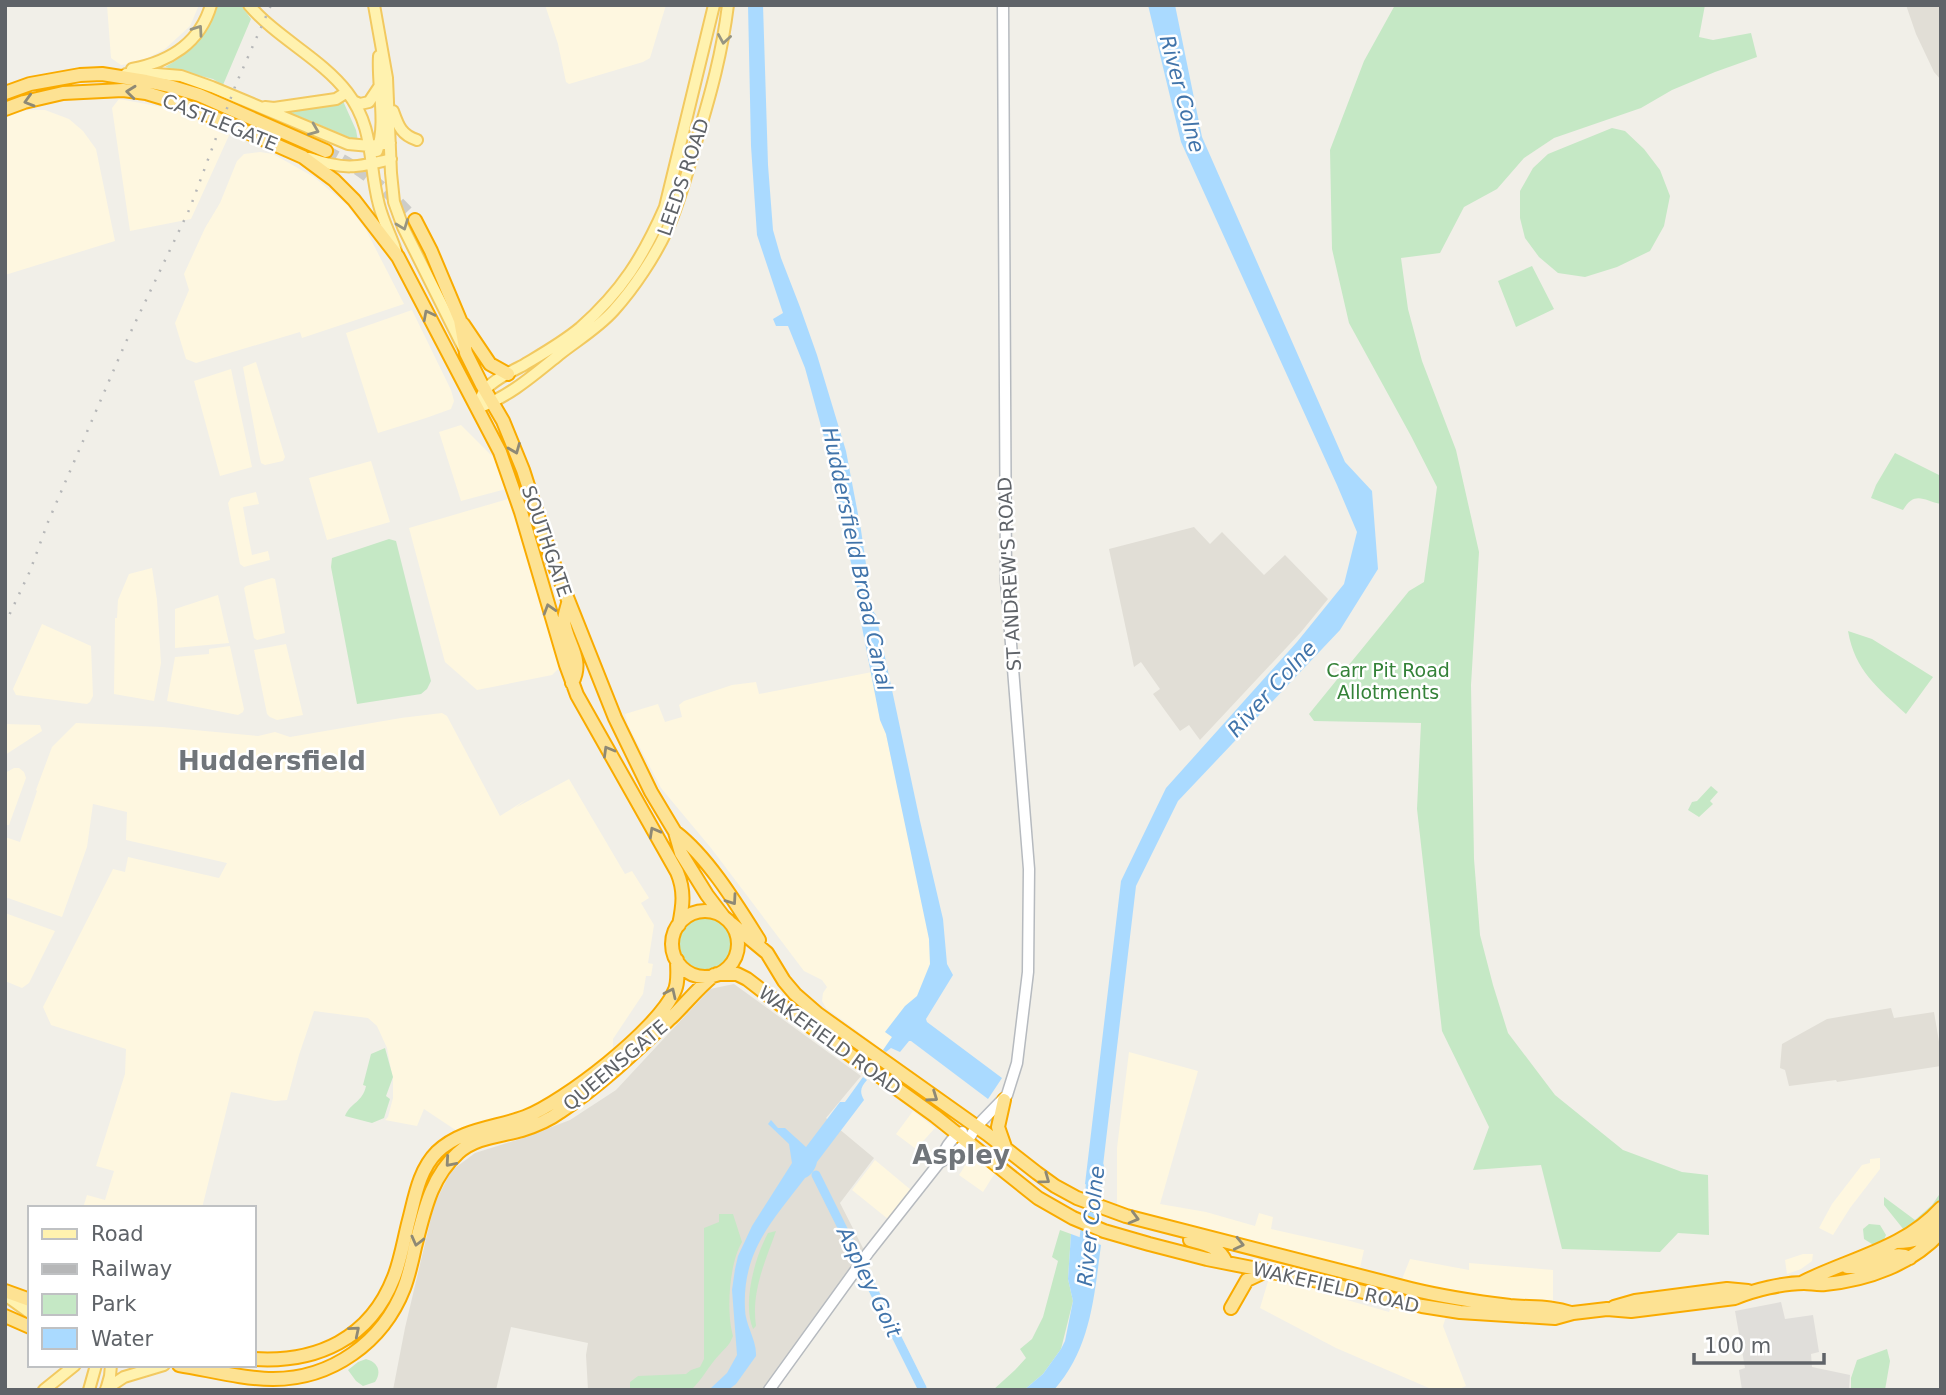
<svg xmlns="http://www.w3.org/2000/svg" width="1946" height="1395" viewBox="0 0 1946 1395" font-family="'DejaVu Sans',sans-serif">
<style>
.commercial{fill:#fef7e0}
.industrial{fill:#e0deda}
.education{fill:#e1ded6}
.green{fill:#c5e8c5}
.water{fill:#aadaff}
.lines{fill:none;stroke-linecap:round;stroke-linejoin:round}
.canal{stroke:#aadaff;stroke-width:9}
.river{stroke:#aadaff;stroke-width:16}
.highway-tunnel{stroke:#ccccc8;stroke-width:12;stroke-dasharray:12 6;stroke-linecap:butt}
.secondary-casing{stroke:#b6babf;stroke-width:13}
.primary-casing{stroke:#f2c960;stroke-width:14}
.highway-casing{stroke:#f9ab00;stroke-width:16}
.secondary{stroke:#fff;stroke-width:10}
.primary{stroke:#fff2af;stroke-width:10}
.highway{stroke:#fde293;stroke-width:12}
.rail{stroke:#b6b7b8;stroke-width:2.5;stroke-dasharray:2 9;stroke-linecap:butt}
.oneway{stroke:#979581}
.oneway2{stroke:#8e8975}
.labels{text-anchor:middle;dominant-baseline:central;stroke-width:5;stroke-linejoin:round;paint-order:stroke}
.street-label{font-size:19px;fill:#5f6368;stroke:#fff}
.park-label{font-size:19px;fill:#348238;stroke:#fff}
.water-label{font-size:21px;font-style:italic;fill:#4174aa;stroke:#fff}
.district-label{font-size:26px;font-weight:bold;fill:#70757a;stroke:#fff}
</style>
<rect width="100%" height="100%" fill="#f1efe8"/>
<!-- commercial -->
<path class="commercial" d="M107,5H199L190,26L165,49L138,63L121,65L111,58Z
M545,5H666L650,58L643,62L569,84L566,82L558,44Z
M119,99L168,108L219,125L231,131L191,219L130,231L112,108Z
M28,110H45L69,119L83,131L96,149L115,241L5,275V115Z
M260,152L273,154L314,177L347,205L366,230L404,304L302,338L300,332L196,363L186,359L175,323L189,290L184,274L205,228L220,203L237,161L244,154Z
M412,310L451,390L454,401L451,409L426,418L378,433L346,333Z
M256,362L285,457L283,461L265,465L261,463L259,454L243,367Z
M231,369L252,467L220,476L194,381Z
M461,425L495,459L506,489L461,501L439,432Z
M371,461L390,522L327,540L309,478Z
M256,492L259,504L243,507L248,535L252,555L268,551L270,560L244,567L240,564L228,503L231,498Z
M508,499L561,666L552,675L477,690L445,662L409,528Z
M152,568L157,600L161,663L154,701L114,694L115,618H117L118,600L129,574Z
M272,578L275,579L285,633L257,640L254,638L244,588L246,586Z
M218,595L229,643L175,648V609Z
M42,624L91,646L93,696L90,702L87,704L16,695L13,689Z
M286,644L303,715L277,720L270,717L267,714L254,650Z
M230,646L244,709L243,712L238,715L167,701L175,657L209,654V649Z
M872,672L880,720L886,734L928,927L930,951V964L927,975L917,997L886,1032L892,1037L883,1050L826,1008L822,1001L823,993L827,987L822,980L804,971L711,848L661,788L628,725L625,714L658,704L665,722L682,717L679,705L684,701L732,685L756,682L759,694Z
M442,713L447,716L500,816L527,799L515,808L569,779L625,874L632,871L649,898L641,903L654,925L648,963L653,964L651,976H646L643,994L613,1039V1052L590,1072L536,1109L457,1131L424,1109L417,1126L385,1120L388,1117L393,1098V1080L387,1048L377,1026L368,1018L314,1011L299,1055L287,1100L275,1101L231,1092L202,1208H83L87,1195L105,1200L114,1171L96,1166L125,1074L126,1049L51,1025L43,1007L113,869L125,872L128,857L219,878L227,863L126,840L127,812L93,804L87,847L62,917L5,897V837L20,842L37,791L36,790L52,747L76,723L162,727L258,736L275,732L290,737L401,718Z
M5,724L40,725L42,731L5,755Z
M14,768H19L24,772L26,778L9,825H5V773Z
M5,913L55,931L29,983L22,988L5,981Z
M1129,1052L1198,1071L1160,1204L1206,1212L1255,1226L1259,1213L1273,1217L1271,1229L1364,1250L1360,1268L1347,1300L1389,1312L1410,1259L1469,1270V1263L1553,1270V1304L1454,1291L1443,1326L1466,1386L1457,1390H1435L1429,1388L1336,1348L1260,1308L1278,1248L1167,1222L1117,1208V1148Z
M913,1111L935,1128L916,1149L896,1134Z
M972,1155L995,1173L983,1192L959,1175Z
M1880,1158V1169L1850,1208L1833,1235L1819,1228L1832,1204L1862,1165L1870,1163V1159Z
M875,1160L911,1190L888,1219L852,1190Z
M1803,1254H1813L1812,1261L1801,1269L1787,1274L1785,1260Z"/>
<!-- industrial -->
<path class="industrial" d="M1781,1302L1785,1319L1813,1315L1819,1352L1811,1354L1812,1367L1850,1375L1849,1390H1742L1739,1370L1745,1368L1735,1311Z"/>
<!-- education -->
<path class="education" d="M1906,5H1941V80L1934,72L1916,34Z
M1194,527L1210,544L1222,532L1264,575L1285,555L1328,599L1301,632L1200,740L1189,725L1180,731L1153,694L1160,689L1141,662L1134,667L1109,549Z
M734,984L861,1076L826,1118L874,1158L840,1203L864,1250L777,1390H588L586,1355L588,1343L511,1327L496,1390H393L405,1328L434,1205L451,1171L475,1153L520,1139L570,1120L616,1090L710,989Z
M1891,1008L1894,1018L1934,1012L1941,1054V1066L1837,1082L1836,1080L1789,1086L1785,1070L1780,1068L1782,1044L1827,1019Z"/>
<!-- green -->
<path class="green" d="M218,5H241L251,19L223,85L213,79L165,67C191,53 209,33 218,5Z
M1395,5H1705L1699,37L1713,40L1751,33L1757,57L1715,72L1672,90L1641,108L1554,138L1524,158L1497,189L1464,207L1440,253L1401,258L1408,309L1422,361L1456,450L1479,552L1471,685L1474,859L1480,935L1493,985L1508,1033L1555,1095L1623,1150L1682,1172L1708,1175L1709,1235L1678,1233L1660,1252L1562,1249L1541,1165L1473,1170L1489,1127L1442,1031L1417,809L1421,723L1314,721L1309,714L1409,591L1424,582L1437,487L1411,436L1349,323L1332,249L1330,150L1364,61Z
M343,101L356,130L358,141L286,111L338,105Z
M1612,128L1625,131L1644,149L1660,170L1670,196L1664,226L1650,251L1617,267L1585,277L1558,273L1539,257L1525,238L1520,218V191L1533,168L1548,154Z
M1532,266L1554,309L1516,327L1498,281Z
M1895,453L1941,476V504C1924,501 1915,490 1903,510L1871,498L1876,485Z
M389,539L396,541L431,681L427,689L421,694L357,704L331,567L332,558Z
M1848,631L1872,639L1933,677L1906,714C1878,688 1855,671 1848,631Z
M1711,786L1718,792L1710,801L1713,804L1699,817L1688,810L1692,802L1697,801Z
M679 943a27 27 0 1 1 54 0a27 27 0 1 1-54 0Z
M385,1048L393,1077L386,1096L390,1099L384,1118L372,1123L345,1116C350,1103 363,1102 366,1086L363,1085L371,1054Z
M1941,1192C1941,1209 1918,1223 1904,1230L1884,1205V1197L1915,1220L1932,1205Z
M719,1214H733L742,1242C729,1264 726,1312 733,1336C729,1346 727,1346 720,1354C709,1365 703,1379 691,1390H630V1382L638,1376L686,1374L691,1370L700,1367L704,1359V1228L719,1222Z
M1869,1224L1880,1225L1886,1235L1882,1244H1872L1864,1239L1863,1229Z
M1060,1230L1071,1234L1068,1279L1073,1301L1061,1349L1043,1374L1024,1390H993L1015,1370L1026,1358L1020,1349L1032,1339L1043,1317L1058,1261L1052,1257Z
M776,1231C765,1262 751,1292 756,1326L753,1329C742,1303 755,1257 768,1233Z
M1887,1349L1890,1361L1885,1390H1851V1378L1857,1360Z
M366,1359C378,1362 382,1372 375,1382L363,1386L356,1381L348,1370L358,1362Z"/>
<!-- water -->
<path class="water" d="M748,5H763L768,165L773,230L781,258L800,307L817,355L846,451L861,530L869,585V596L872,610L876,615L920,821L943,919L947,964L953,975L926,1019L927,1022L1002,1078L988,1099L911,1041H909L900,1052L891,1048L886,1052L883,1050L892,1037L885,1032L905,1006L917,996L930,964L929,939L886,734L880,720L861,622L859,596L846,542L836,481L805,368L788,326H776L773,319L783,313L757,235L751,146Z
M1148,5H1175L1202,137L1345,462L1372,491L1378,569L1340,630L1178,801L1136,886L1100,1191L1085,1184L1121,881L1166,788L1297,642L1344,584L1357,532L1337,485L1181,142Z
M863,1077L867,1080C861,1087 859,1091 864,1100L817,1162C816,1168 811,1176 805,1178C773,1220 742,1251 745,1309C745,1325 757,1340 756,1356L736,1384L728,1390H706V1388H711L727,1373L737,1355L732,1290L735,1269L738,1256L752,1226L792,1163L789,1144L768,1124L771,1120L778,1128H785L806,1147L840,1102H845Z
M1071,1234L1101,1245C1094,1297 1091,1348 1054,1390H1024L1043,1374L1061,1349L1065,1341L1073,1301L1068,1279Z"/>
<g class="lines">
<!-- canal -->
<path class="canal" d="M816,1175L922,1388"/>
<!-- river -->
<path class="river" d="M1085,1260L1096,1167"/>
<!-- highway-tunnel -->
<path class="highway-tunnel" d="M326,151C363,170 387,189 415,220"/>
<!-- secondary casing -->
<g class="secondary-casing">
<path id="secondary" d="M939,1163L955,1153L967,1142L976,1127L1007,1095L1017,1063L1028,972L1029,869L1006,581L1003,5
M769,1390L868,1253L939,1163C943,1152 951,1137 962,1132"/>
</g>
<!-- primary casing -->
<g class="primary-casing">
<path id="primary" d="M249,5C277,38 322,59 347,92C375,128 368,164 379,205C383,221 391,236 396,251
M374,5L387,78L391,173L394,202L403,227L463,347
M132,69C169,62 200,43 211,5
M126,74H157L181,76L212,87L348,144L370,146L390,143
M353,101L360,104L369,102L379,87
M265,107L274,108L336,99L347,92
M393,111C398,125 401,135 417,140
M377,151C387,124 377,85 379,56
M309,158C343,170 357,168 391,159
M477,408C508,398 535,374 561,353C579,339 599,327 614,310C634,288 655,256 667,230C680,202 688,169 697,139C711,93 722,53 728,5
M477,408C479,403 481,394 486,389C495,379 510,372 522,366C542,354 562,343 580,328C622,291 643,257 665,207L714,5
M5,1295L30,1313
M106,1389L124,1377L164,1365
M44,1390L75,1365
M89,1390L96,1365
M106,1390L110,1376L111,1365"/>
</g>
<!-- highway casing -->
<g class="highway-casing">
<path id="highway" d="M5,93L30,84L80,75L102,74L146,81L169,86L199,95L326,151
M5,109L24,102L63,93L123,90L146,93L176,102L204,113L303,157L334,180L354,200L398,257L500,452L521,512L566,665L577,695L677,872C685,891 683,905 679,925
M415,220L431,251L460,320L466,353L482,385L503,421L523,470L551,557L615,718L651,792L675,832L681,853L707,895L723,916
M463,324L490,364L508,374
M568,603C567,608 564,615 564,621C566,643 585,659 572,683
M675,832C708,857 737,905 759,940
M672 944a33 33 0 1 1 66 0a33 33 0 1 1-66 0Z
M732,924L767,953L784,981L795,994L818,1014L987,1134L1037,1173L1055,1186L1077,1198L1126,1216L1411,1289C1444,1297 1477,1302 1510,1306C1531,1308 1551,1306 1571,1313
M717,974H737L747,979L774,1000L935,1116L1038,1198L1073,1218L1104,1231L1149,1244L1207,1259L1318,1281L1422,1306L1460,1312L1555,1318L1573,1313L1607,1309L1631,1311L1735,1298C1754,1290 1783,1283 1804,1283C1811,1283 1818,1285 1825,1284C1868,1280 1912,1264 1941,1232
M1004,1100L998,1127L1005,1147
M1190,1240C1205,1244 1219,1246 1226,1262
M1896,1242C1921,1242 1923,1236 1941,1221
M1847,1267C1853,1267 1860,1267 1865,1266C1881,1262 1894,1250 1910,1258
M1801,1283C1848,1259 1904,1249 1941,1208
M5,1291L30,1300
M1614,1307L1635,1301L1727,1289L1748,1291
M1231,1308L1247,1280L1266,1271
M5,1316L30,1327
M254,1359C317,1363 370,1339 394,1277C401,1259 404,1239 409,1220C415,1197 419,1170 437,1152C461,1129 495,1128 525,1117C564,1102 657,1030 674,992C679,983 677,970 677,960
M179,1365C210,1370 242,1379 273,1379C332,1379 383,1342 404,1288C409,1275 412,1261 415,1247C424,1213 430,1178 458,1153C475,1137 501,1136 522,1130C535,1126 549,1120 560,1112C601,1085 637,1050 673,1016C687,1002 699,987 714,975"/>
</g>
<!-- secondary -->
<use href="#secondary" class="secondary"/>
<!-- primary -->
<use href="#primary" class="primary"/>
<!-- highway -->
<use href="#highway" class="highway"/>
<!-- rail -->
<path class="rail" d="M5,624L30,571L48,522L125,344L190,208L236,84L271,5"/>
</g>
<!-- one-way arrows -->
<defs><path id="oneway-chevron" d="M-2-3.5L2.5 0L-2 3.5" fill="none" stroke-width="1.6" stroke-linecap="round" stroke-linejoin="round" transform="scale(1.75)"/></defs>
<g class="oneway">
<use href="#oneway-chevron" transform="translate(198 30) rotate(-55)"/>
<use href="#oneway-chevron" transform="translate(724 39) rotate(99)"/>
<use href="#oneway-chevron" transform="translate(314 130) rotate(22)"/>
<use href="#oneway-chevron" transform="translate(403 225) rotate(69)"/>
</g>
<g class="oneway2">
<use href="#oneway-chevron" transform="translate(131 92) rotate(-174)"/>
<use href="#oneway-chevron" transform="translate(29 101) rotate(164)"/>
<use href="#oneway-chevron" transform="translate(428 315) rotate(-117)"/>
<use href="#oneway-chevron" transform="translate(515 449) rotate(68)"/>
<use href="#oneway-chevron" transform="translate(549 609) rotate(-107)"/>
<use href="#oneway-chevron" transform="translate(608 751) rotate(-120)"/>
<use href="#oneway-chevron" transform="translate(654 832) rotate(-119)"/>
<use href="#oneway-chevron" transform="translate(732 900) rotate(55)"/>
<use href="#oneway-chevron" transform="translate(671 993) rotate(-65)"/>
<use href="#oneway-chevron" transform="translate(933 1097) rotate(35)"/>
<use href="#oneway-chevron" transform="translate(450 1162) rotate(131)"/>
<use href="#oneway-chevron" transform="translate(1045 1179) rotate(36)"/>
<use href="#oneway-chevron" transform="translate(1134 1218) rotate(15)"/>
<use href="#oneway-chevron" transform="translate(417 1241) rotate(104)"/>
<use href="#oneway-chevron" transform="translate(1239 1244) rotate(13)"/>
<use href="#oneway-chevron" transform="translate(355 1331) rotate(-40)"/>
</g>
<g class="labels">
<!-- street labels -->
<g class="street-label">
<text transform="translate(220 122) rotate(22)">CASTLEGATE</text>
<text transform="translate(683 177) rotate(-71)">LEEDS ROAD</text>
<text transform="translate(547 541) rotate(71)">SOUTHGATE</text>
<text transform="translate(1009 574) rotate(-93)">ST ANDREW'S ROAD</text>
<text transform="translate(830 1040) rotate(36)">WAKEFIELD ROAD</text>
<text transform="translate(615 1065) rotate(-40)">QUEENSGATE</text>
<text transform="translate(1336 1287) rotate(13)">WAKEFIELD ROAD</text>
</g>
<!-- park labels -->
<g class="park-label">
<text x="1388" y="670">Carr Pit Road<tspan x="1388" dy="22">Allotments</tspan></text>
</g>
<!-- water labels -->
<g class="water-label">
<text transform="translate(1182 94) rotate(75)">River Colne</text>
<text transform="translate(857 559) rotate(78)">Huddersfield Broad Canal</text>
<text transform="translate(1272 689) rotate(-48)">River Colne</text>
<text transform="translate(1091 1226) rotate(-84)">River Colne</text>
<text transform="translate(869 1282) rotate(64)">Aspley Goit</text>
</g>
<!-- district labels -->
<g class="district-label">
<text x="272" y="761">Huddersfield</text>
<text x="961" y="1155">Aspley</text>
</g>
</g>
<!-- border -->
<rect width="1946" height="1395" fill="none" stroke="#5f6368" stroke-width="14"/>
<!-- legend -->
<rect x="28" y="1206" width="228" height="161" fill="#ffffff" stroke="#bfc1c3" stroke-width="2"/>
<rect x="42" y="1229" width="35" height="10" fill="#fff2af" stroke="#bfc1c3" stroke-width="2"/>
<text x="91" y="1241" font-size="21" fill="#5f6368">Road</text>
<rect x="42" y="1264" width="35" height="10" fill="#b6b7b8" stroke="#bfc1c3" stroke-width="2"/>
<text x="91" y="1276" font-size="21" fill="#5f6368">Railway</text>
<rect x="42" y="1294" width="35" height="21" fill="#c5e8c5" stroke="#bfc1c3" stroke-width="2"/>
<text x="91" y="1311" font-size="21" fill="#5f6368">Park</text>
<rect x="42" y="1328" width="35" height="21" fill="#aadaff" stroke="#bfc1c3" stroke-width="2"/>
<text x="91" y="1346" font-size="21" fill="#5f6368">Water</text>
<!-- scale -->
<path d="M1694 1353v10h130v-10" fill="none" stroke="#5f6368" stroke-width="3.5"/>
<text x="1704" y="1353" font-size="21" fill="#5f6368" stroke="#ffffff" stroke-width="5" paint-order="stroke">100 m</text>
</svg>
